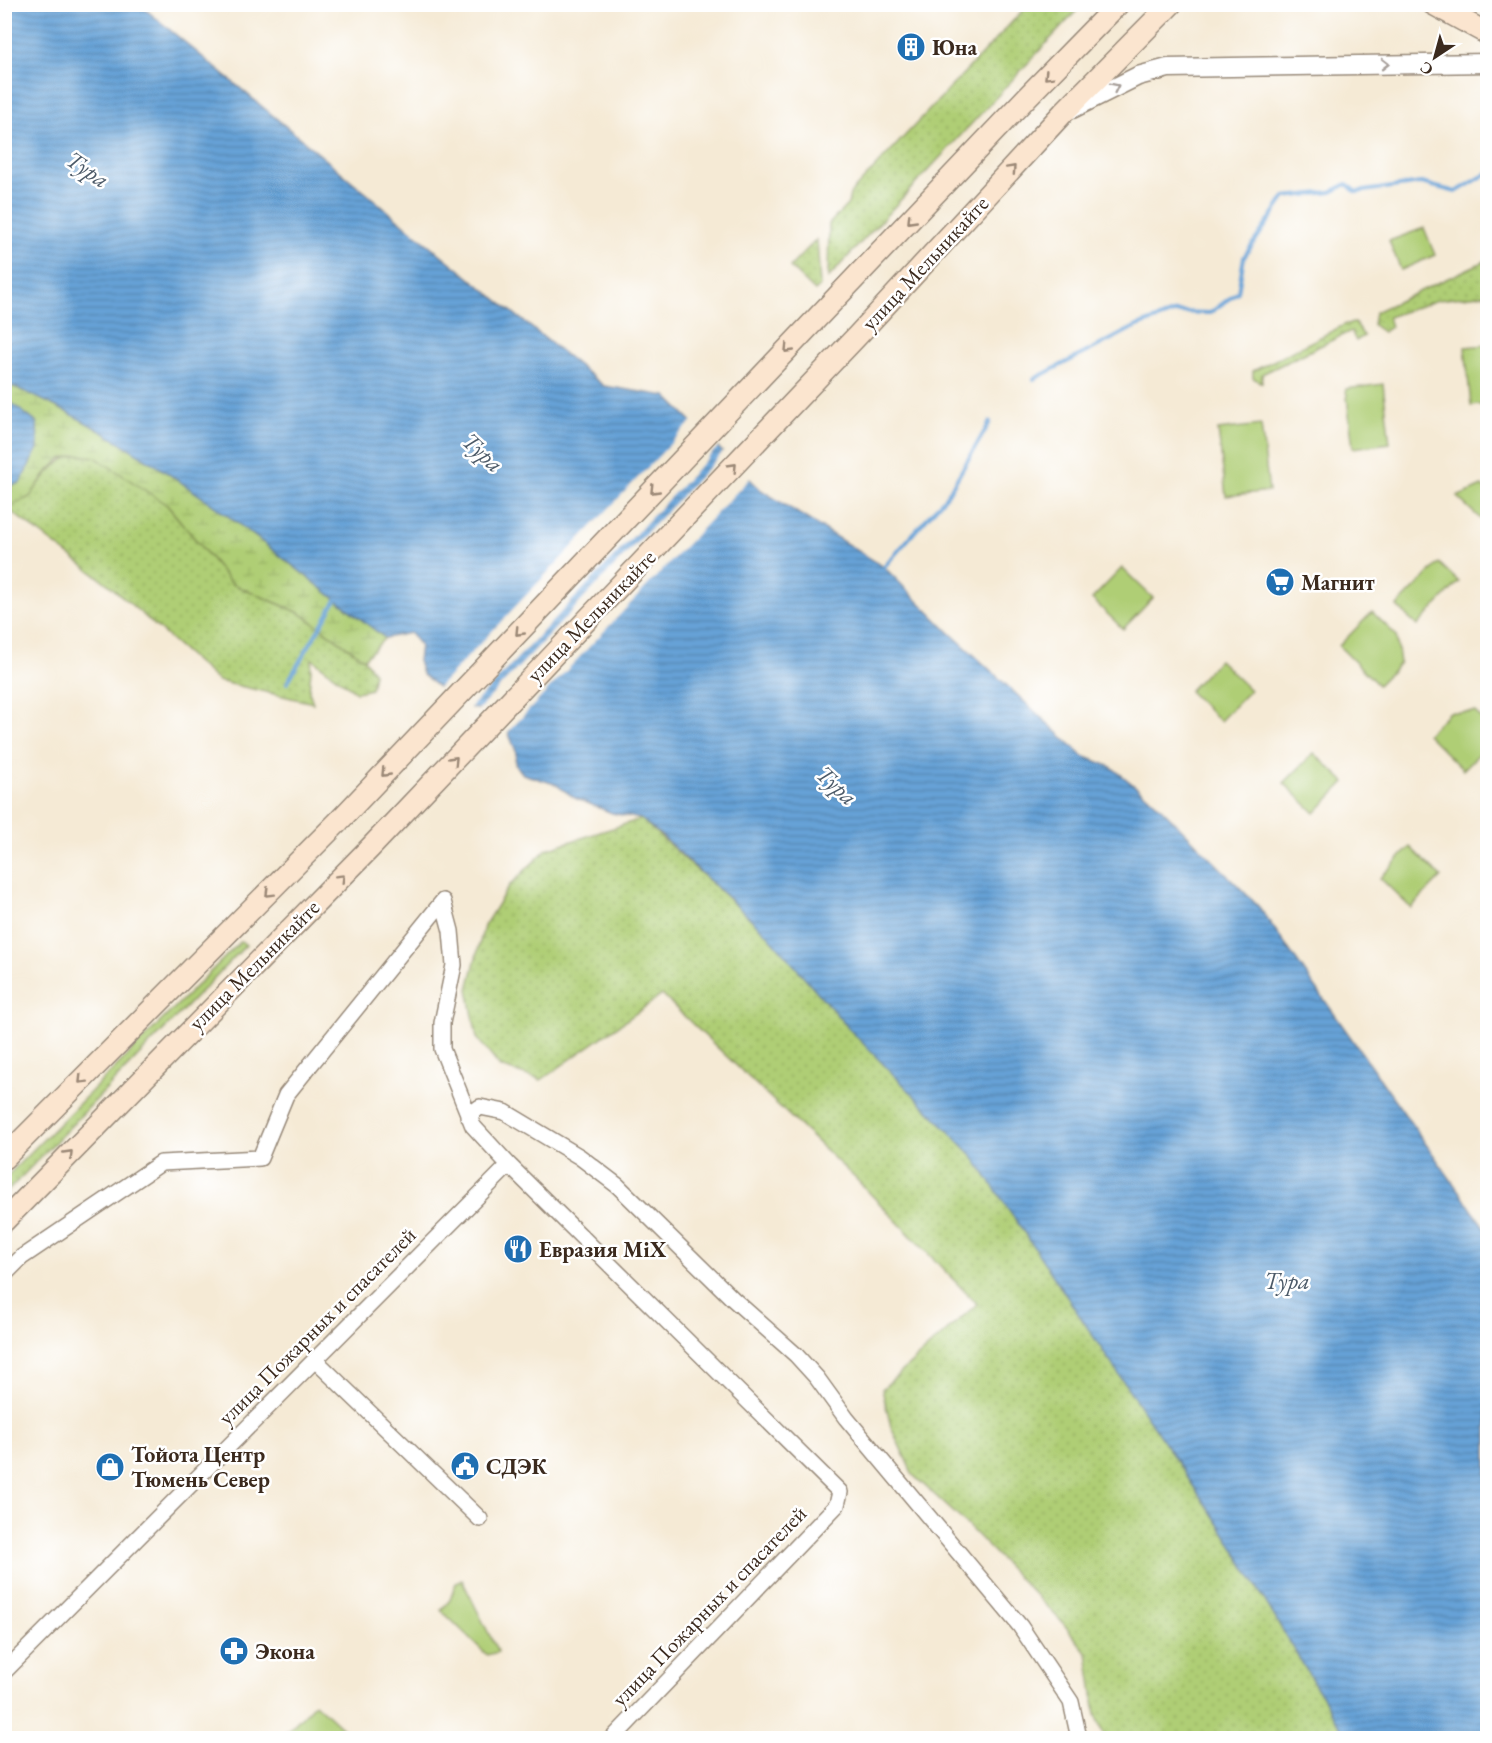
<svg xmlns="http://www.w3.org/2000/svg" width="1492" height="1743" viewBox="0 0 1492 1743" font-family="'EB Garamond',serif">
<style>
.grass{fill:url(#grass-dots);stroke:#757c4a;stroke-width:1.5}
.wetland{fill:url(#wetland-marsh);stroke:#757c4a;stroke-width:1.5}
.park{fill:#afce75;stroke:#757c4a;stroke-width:1.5}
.water{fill:url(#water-rules);stroke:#50667a;stroke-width:1.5}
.pier{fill:#f5ead5}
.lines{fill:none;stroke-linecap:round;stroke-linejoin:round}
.stream{stroke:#66a2d7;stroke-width:4}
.minor-casing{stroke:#988a7a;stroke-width:18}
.tertiary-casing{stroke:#988a7a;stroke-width:21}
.secondary-casing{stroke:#988a7a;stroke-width:24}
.minor{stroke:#fff;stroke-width:15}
.tertiary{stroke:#fff;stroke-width:18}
.secondary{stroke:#fbe5cf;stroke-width:21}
.oneway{stroke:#a79f9a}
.oneway2{stroke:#9b8876}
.labels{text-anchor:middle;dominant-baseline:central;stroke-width:5;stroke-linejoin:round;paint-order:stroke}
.poi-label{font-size:22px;font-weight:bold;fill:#3b2a1e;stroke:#fff;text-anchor:start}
.street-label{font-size:22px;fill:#3b2a1e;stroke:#fff}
.water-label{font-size:24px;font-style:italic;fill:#4c5a68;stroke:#fff}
</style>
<defs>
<pattern id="grass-dots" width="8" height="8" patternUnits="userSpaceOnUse" patternTransform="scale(1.5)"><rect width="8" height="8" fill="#afce75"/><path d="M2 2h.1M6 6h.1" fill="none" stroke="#97b165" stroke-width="1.8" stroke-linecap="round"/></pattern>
<pattern id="wetland-marsh" width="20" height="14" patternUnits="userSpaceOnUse" patternTransform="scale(1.5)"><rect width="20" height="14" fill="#afce75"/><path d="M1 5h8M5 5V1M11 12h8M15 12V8" fill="none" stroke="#97b165"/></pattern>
<pattern id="water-rules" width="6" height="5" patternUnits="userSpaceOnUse" patternTransform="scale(1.5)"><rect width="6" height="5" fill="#66a2d7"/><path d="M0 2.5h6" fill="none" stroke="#5584ae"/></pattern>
</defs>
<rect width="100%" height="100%" fill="#fff"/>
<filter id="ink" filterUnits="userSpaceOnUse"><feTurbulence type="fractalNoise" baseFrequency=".0167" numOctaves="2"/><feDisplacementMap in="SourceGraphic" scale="12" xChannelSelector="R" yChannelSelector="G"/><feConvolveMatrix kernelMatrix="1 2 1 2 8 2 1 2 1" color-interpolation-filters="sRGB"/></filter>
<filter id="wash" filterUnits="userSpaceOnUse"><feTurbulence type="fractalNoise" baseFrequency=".008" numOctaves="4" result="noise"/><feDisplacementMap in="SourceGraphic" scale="24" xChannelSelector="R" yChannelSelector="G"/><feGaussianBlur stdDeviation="1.35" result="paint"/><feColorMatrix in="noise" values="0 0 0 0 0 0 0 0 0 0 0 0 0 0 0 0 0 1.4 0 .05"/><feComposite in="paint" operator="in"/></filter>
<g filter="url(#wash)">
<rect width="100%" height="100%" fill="#f5ead5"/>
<!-- grass -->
<path class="grass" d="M1028,5H1082L828,278L829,224L848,204L850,194Z
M817,239L820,286L815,291L790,267Z
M1487,260V294L1438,300L1388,317L1391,327L1383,332L1373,325L1375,312Z
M1355,323L1364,336L1356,341L1351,331L1262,374V383L1253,378V371L1346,324Z
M77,455L99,457L167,505L232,584L300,613L364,659L374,673L371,689L356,692L312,659L309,691L313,703L218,681L109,585L5,507C39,502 40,464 77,455Z
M641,819L768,935L852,1032L973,1156L1224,1532L1347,1738H1105L1096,1715L1087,1653L1063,1623L960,1518L913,1475L891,1427L882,1389L977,1304L856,1179L662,995L541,1080L500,1067L477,1038L468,989L484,926L509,886L547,849Z
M241,941L246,945L5,1194V1178Z"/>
<!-- wetland -->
<path class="wetland" d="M5,383C143,440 268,547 385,638L364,659L300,613L232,584L167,505L95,457L77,455L61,459L46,473L30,497L6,508L5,487L20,483L38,448L37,423L5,398Z"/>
<!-- park -->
<path class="park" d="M1424,228L1435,255L1401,270L1389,241Z
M1487,345V404L1471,406L1465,347Z
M1383,384L1390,443L1353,448L1346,389Z
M1261,425L1269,491L1226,496L1218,430Z
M1482,486L1487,491L1486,524L1457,497Z
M1439,563L1459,582L1417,626L1397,606Z
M1122,568L1153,598L1123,629L1092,599Z
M1372,612L1396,635L1400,663L1378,685L1339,646Z
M1219,660L1250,690L1220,721L1189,691Z
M1449,712H1475L1487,724V746L1463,770L1427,734Z
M1314,753L1345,782L1315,813L1284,783Z
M1410,847L1441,877L1411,908L1380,878Z
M462,1580L498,1652L487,1655L441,1610L450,1600L456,1583Z
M315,1703L353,1738H281Z"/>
<!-- water -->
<path class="water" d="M4,5H140L419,237L604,386L666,396L761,490L884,567L948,631L1083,756L1111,767L1155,802L1259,907L1487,1231V1738H1347L1224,1532L973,1156L852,1032L768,935L663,837L641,819L612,813L575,798L555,784L523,774L515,764L516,751L503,720L489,712L460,705L422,674L418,661L420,645L410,633L385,638C268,547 143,440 5,383Z
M5,398L37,423L38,448L20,483L5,487Z"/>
<!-- pier -->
<path class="pier" d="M694,419L720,445L468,710L458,708L436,690Z
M725,450L752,476L507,733L501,722L488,715L476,712Z"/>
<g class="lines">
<!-- stream -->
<path class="stream" d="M1034,379L1135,327L1176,312L1210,313L1238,292L1244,257L1285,197L1331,192L1347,184L1356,192L1421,183L1456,192L1488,173
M884,567L948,494L990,422
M287,683L336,600"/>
</g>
</g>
<g filter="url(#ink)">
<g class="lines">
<!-- minor casing -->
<g class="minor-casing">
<path id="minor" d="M443,901L451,931L454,965L442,1023V1049L473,1126L509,1165L840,1492L837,1505L613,1738
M468,1116L480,1107L505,1112L580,1157L618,1186L733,1299L796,1355L817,1378L846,1418L1020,1626L1071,1702L1079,1738
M4,1275L22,1257L161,1163L260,1158L286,1095L443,901
M315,1360L480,1519
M4,1672L509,1165"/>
</g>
<!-- tertiary casing -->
<g class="tertiary-casing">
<path id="tertiary" d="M1072,109L1138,76L1168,68L1488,63"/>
</g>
<!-- secondary casing -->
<g class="secondary-casing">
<path id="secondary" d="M1433,4L1488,34
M4,1158L339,821L1027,97L1118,4
M4,1221L370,848L858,335L1063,113L1171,4"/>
</g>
<!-- minor -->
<use href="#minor" class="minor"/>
<!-- tertiary -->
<use href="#tertiary" class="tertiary"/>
<!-- secondary -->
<use href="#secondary" class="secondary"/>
</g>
<!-- one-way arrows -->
<defs><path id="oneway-chevron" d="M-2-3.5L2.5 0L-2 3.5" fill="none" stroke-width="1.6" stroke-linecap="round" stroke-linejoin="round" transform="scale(1.5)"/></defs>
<g class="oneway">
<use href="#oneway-chevron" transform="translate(1385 64)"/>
<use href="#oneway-chevron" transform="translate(1115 87) rotate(-26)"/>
</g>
<g class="oneway2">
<use href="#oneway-chevron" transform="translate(1048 76) rotate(135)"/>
<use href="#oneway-chevron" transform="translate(1012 169) rotate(-47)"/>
<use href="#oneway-chevron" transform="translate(911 220) rotate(134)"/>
<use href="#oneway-chevron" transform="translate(788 349) rotate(134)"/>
<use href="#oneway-chevron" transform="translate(733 467) rotate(-46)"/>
<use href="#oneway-chevron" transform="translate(654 490) rotate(134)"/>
<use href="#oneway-chevron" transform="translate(519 632) rotate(134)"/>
<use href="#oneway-chevron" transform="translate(454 760) rotate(-46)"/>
<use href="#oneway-chevron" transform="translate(385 773) rotate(134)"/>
<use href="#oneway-chevron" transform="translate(341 878) rotate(-45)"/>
<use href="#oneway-chevron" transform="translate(269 893) rotate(135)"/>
<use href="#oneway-chevron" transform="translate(82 1080) rotate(135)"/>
<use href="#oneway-chevron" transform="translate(69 1154) rotate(-46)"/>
</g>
</g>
<!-- icons -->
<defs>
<g id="building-disc" transform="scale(1.5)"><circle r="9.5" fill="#1f6fb2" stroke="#fff"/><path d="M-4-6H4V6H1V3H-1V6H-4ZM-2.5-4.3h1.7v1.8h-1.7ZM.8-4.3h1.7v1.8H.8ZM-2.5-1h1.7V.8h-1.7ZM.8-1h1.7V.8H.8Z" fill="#fff"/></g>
<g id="supermarket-disc" transform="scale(1.5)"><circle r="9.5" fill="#1f6fb2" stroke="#fff"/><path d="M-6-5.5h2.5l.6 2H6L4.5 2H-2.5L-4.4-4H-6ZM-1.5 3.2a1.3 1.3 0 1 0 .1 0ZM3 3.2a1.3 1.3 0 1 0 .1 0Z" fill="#fff"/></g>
<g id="restaurant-disc" transform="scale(1.5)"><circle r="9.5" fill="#1f6fb2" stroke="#fff"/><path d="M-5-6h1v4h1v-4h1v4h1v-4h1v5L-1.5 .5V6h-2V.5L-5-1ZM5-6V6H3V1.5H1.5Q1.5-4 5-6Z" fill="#fff"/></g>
<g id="civic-disc" transform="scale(1.5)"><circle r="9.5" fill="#1f6fb2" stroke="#fff"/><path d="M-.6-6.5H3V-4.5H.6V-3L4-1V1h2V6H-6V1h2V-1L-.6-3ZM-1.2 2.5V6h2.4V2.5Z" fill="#fff"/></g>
<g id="shop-disc" transform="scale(1.5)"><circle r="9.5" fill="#1f6fb2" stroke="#fff"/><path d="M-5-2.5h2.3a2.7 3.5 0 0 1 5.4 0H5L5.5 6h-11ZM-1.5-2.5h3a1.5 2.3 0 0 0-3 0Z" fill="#fff"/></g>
<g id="pharmacy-disc" transform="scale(1.5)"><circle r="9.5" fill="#1f6fb2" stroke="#fff"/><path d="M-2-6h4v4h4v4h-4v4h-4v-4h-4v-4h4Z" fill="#fff"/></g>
</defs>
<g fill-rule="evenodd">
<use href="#building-disc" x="911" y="47"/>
<use href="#supermarket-disc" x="1280" y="582"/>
<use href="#restaurant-disc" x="518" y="1249"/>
<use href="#civic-disc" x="465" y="1466"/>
<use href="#shop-disc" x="110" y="1467"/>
<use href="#pharmacy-disc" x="234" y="1651"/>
</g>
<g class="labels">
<!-- poi labels -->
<g class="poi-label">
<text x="932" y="47">Юна</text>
<text x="1301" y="582">Магнит</text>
<text x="539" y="1249">Евразия MiX</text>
<text x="131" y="1454">Тойота Центр<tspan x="131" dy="25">Тюмень Север</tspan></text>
<text x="486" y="1466">СДЭК</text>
<text x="255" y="1651">Экона</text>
</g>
<!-- street labels -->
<g class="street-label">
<text transform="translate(925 263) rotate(-47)">улица Мельникайте</text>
<text transform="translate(591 616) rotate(-46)">улица Мельникайте</text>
<text transform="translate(254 965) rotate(-45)">улица Мельникайте</text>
<text transform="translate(317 1326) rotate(-45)">улица Пожарных и спасателей</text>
<text transform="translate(709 1606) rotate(-46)">улица Пожарных и спасателей</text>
</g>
<!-- water labels -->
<g class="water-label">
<text transform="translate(88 169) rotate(34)">Тура</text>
<text transform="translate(483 452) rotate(43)">Тура</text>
<text transform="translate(837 785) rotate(43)">Тура</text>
<text x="1287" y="1280">Тура</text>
</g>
</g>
<!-- margin -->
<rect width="1492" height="1743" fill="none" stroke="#fff" stroke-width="24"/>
<!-- north arrow -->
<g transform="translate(1435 57) rotate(216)" stroke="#ffffff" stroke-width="4.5" paint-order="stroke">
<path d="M0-4.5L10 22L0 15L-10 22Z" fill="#3b2a1e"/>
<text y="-9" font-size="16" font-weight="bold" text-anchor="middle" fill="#3b2a1e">С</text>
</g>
</svg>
